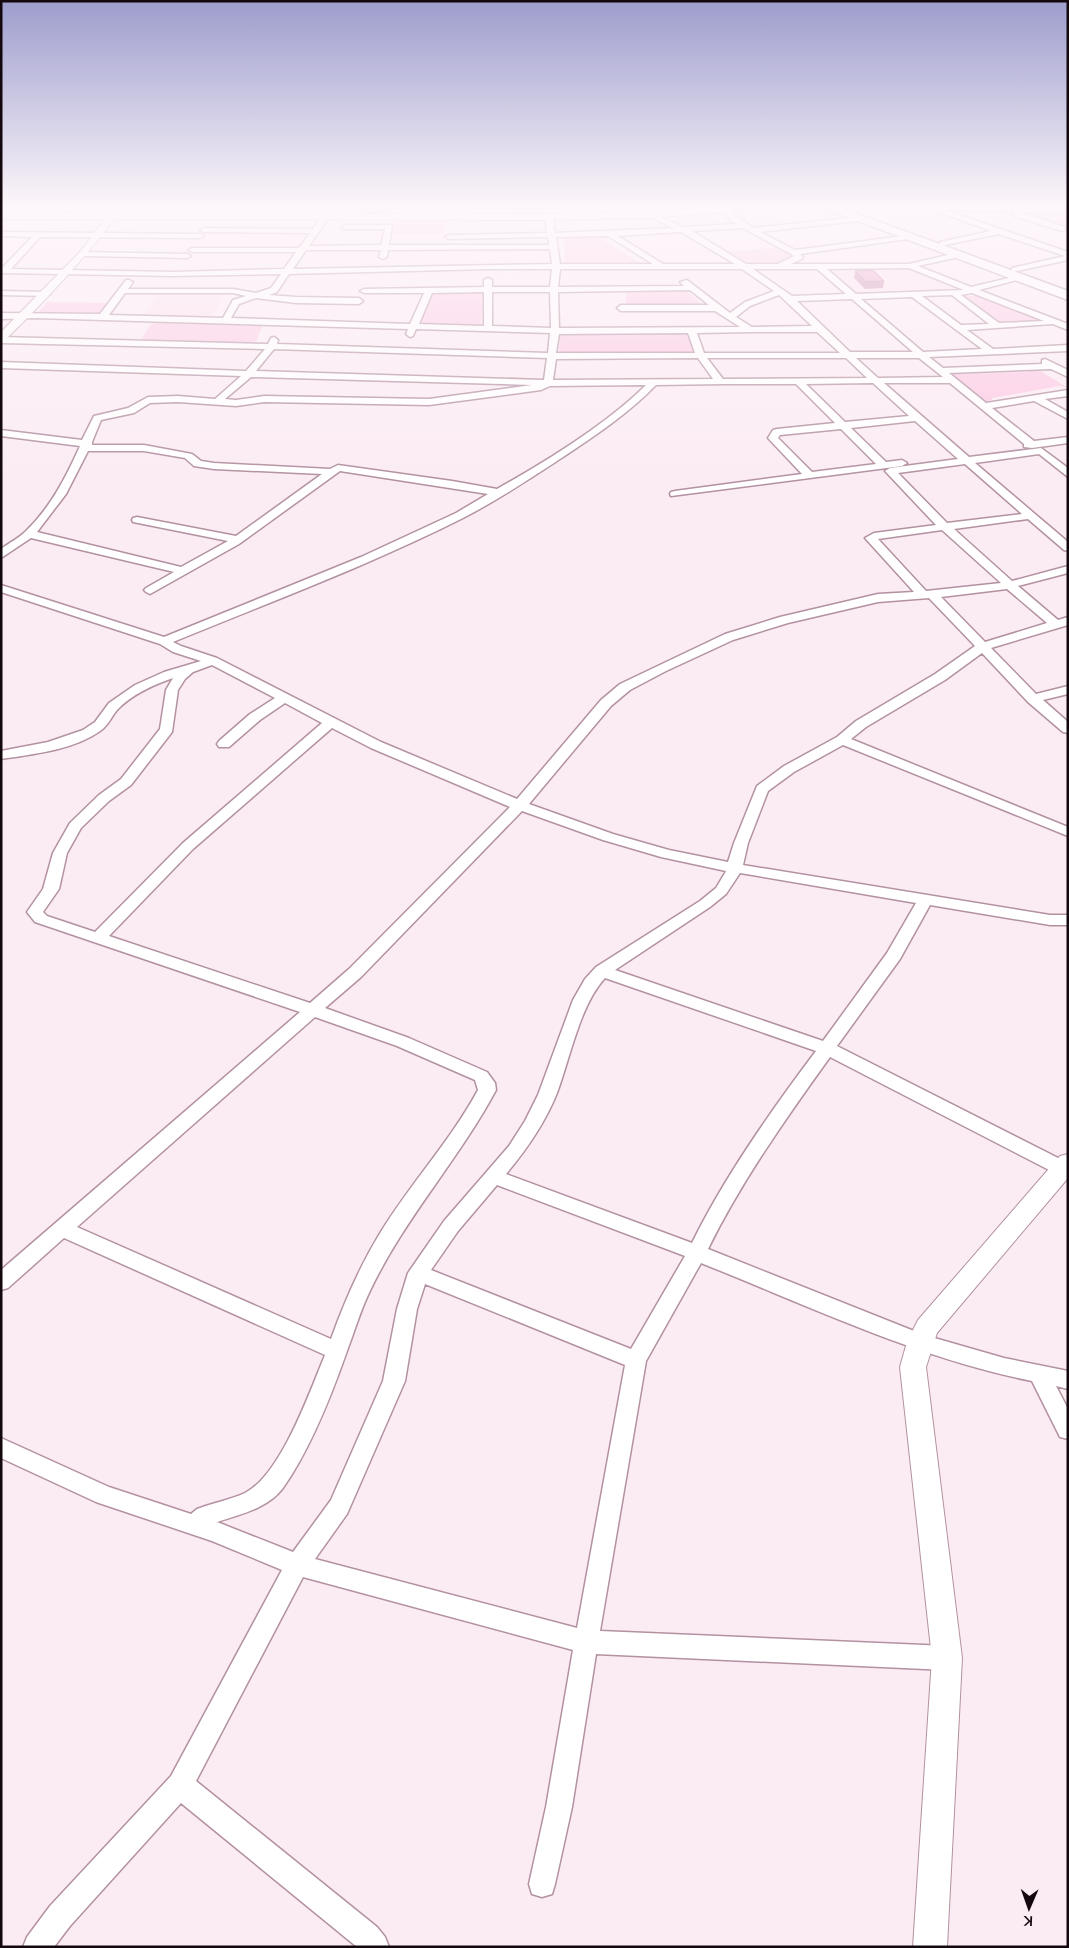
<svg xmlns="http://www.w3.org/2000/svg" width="1069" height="1948" viewBox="0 0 1069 1948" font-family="Mulish,sans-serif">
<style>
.built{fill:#fce1ee}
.green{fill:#fccae3}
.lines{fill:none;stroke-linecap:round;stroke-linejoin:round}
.minor-casing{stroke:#b391a1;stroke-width:3}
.tertiary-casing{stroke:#b391a1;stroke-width:2}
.trunk-casing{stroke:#b391a1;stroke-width:3}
.minor{fill:#fff;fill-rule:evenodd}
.tertiary{fill:#fff;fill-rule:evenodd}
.trunk{fill:#fff;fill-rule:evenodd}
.wall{fill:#c980a6}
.building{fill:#ea95c1;stroke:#a46887}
</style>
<rect width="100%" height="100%" fill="#fbecf3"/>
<!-- built -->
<path class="built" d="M906,268L962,289V290L860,294L855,293L827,270Z
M158,293L225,294L211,318L144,316Z"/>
<!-- green -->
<path class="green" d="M1068,211L1067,228L1025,213Z
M395,219L446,220L444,234H392Z
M564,236H597L638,262H565Z
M779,247L796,257C768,267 756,269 730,252Z
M629,290L687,291L703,305H632L626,303V292Z
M483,291L481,328L420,326L433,292Z
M961,296H978L1042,321L996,324Z
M47,302L108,303L101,313L95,315L39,312Z
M161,322L260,326L262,327L256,341L252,343L147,340L142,338L151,324Z
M686,332L694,353L559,354L560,333Z
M1037,369L1068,388L1060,386L992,398V400L986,402L951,376C955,371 959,372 965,374L1027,372L1028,370Z"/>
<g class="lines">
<!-- minor casing -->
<g class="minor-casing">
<path id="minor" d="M61,206H68L64,215H61L57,213Z
M227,206H235L233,215L226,213Z
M279,206H286L283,215L276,213Z
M312,206H319L317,215L310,213Z
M380,206H400L366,213L362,211Z
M452,206H459L462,216H456Z
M923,206H934L942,209V206L1068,207V211L1018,212L1065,227V231H1062L1014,216L1013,214L1016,212L945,210L1068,252V260L1012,272V268L1065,256L999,234L940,246V242L991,231Z
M718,207H724L753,228L860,217V221H857L760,232L795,250L911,235L912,237L908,239L800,254L803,257L802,259L791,264H909L956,253H959V257L918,266L971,287L1021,275V279L979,290L1068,324V330L1053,324L967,330L993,349L1068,345V351L929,357L943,368L1042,364V360L1045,359L1068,370V377L1051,369L949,373L986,403L1068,390V396L1045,399L1068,412V419L1034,401L992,408L1034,441L1068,437V443L1032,448L1024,447V444L950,383H884L969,457L1041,448L1068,468V477L1039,454L975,463L1068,542V551L1064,550L1028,519L954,529L1012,581L1068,566V573L1018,586L1058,620L1068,617V625L991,648L1036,694L1068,686V694L1043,700L1068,722V733L1063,732L1028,702L982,653L945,680L866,727L851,739L1068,827V836L843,745L794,772L768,791L748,843L743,865L1050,915H1068V925H1050L930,905L900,959L837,1046L1068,1163V1173L1062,1175L1055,1173L830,1057C786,1118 741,1182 708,1249L924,1335L1004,1358L1068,1371V1389L1056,1386L1068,1409V1439L1060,1437L1032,1381C917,1358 809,1306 701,1263L646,1361L600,1631L947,1646L956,1650L959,1658L956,1666L947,1670L596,1654L572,1807L555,1884L552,1894L542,1897L532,1894L529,1884L546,1807L573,1650L303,1577L196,1781L377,1927L385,1937L389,1947H357L181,1803L70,1926L54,1947H23L27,1937L50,1906L171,1776L282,1570L212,1541L96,1502L1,1458V1438L109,1487L191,1514L197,1509C212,1503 230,1500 245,1493C281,1475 310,1391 325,1355L64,1238L8,1288L1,1290V1270L300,1012L35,922L27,912L43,889L53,853L70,823L99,795L121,779L160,729L166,690L173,678C153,685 132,694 117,710C111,717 108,726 100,731C73,750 34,754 1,759V751L48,742L83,730L95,722L109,703L135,685L164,672L201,661L173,652L160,644L1,592V585L164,637L361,557L456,513L488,494L340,471L239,544L150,594L146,592L144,590L146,588L174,572L31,538L1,558V549C9,543 19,538 26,531C51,507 66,477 80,446L1,436V430L82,440L94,416L128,408L148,397L178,396L215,399L241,376L1,368V362L246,371L265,349L1,343V337L268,344L271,338L274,337L278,340L277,344L548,353L550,333L416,329L413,336L410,337L406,334L408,329L36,318L1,319V313L100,314L126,280H129L133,282L128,289H233L256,293L271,288L281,274L174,276L1,273V269L32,237L1,236V232L200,234L204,236L200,238L40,237L11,269L174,272L284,269L296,252H192L188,250L192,248H299L310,233L204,232L200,230L204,228L313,229L322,215H325L329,217L309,246L381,245L385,229H343L342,227L346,225H392L389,245H549L548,237L449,239L445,237L449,235L547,233L545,217L549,215L553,217L555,233L673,228L641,213L640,211L644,209L683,227L737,224L718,211ZM743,228L791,254L794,256L778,264H746L692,231ZM681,232L735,264H663L618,236ZM608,236L653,264H560L556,237ZM550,249L552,264L293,269L306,250H381L379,257L383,259L387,257L388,250ZM909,268L964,290L856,294L827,269ZM488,269H552L550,287H492V280L488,278L484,280V287L364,289L360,291L364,293H424L410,324L231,318L239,304L256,298L296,303L359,304L363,301L359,298L296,297L269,295L277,292L289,274ZM560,269H742L774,291L745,302L730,313L687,280L680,282L684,286L558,287ZM753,269H817L846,294L792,296ZM690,290L709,305H621L617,308L621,311H715L740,327L559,328L558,292ZM484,292V326L419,324L432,293ZM492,292H550L551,328L492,326ZM125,293H233L246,296L233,300L223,318L109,315ZM972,293L1044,321L999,323L961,295ZM779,295L812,326L752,327L736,317L750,306ZM952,295L989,324L961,325L922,296ZM912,297L982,349L923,352L861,299ZM852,299L913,352H850L797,301ZM753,332H817L840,353H704L697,333ZM688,333L695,353H556L559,334ZM274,349L547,358L544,380L256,371ZM698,358L713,379L553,380L556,359ZM707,358H846L867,378L723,379ZM856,358H919L943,377L878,378ZM251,377L532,385L429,399L264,396L236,400L225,399ZM873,383L909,416L845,422L806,384ZM725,384H796L835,423L777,429L773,430L768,438L802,474L675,491L671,492L670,494L671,496L902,466L907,463L902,460L886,462L851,428L915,421L958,459L890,468L885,471L936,525L874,533L865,538L914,592L878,594L780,617L725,634L620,684L601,700L517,799L381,742L217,658L181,646L173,642C270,602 370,565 463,518C498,500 531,478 563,457C596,435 629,413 656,385ZM646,385C607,424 545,462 497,489L452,481L338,465L330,469L214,463L201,461L192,454L144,445H92V442L101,420L134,413L150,403L178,402L236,406L264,402L429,405L541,390L550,386ZM841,429L876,464L812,472L778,438L780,435ZM88,451H144L185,458L194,466L214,469L322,474L236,536L137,517L133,518L132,520L133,522L228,541L181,567L37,532L66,494ZM965,464L1022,514L947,523L898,473ZM942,530L1001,583L926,591L878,539ZM1007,589L1047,623L985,642L941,597ZM929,598L975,646L935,674L856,721L837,737L784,766L757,786L734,843L728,862L669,850L613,834L529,804L611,706L630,690L666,671L733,640L788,623L878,602ZM212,665L275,698L250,714L219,741L217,744L219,747H229L260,720L285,703L322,723L183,843L95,932L47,916L43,912L59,889L67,853L81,828L109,801L131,785L172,732L178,690L185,679L193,672ZM332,728L371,748L510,807L349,969L310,1003L109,936L193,849ZM522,811L603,840L661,857L726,871L725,873L716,888L700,901L596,967L585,979L573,1000L538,1095L525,1121L509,1146L444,1221L408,1273L397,1309L383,1381L331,1500L293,1552L217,1522C240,1514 267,1509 283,1488C311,1448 332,1394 348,1348C355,1330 360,1312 368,1295C402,1221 458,1161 496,1090L495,1083L487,1072L409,1038L325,1008L361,977ZM740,873L916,903L887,953L823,1041L615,970L710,907L726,894ZM605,978L816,1051C771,1111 725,1176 692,1243L506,1174C527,1149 545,1123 557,1093C570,1058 580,1005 605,978ZM315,1017L397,1046L475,1080L478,1090C450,1142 409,1185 379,1235C359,1268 344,1303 331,1339L77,1227ZM497,1185L685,1256L631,1349L431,1270L458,1231ZM425,1284L625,1365L577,1628L315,1559L347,1514L405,1381L417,1309Z
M80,252L187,254L191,256L187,258L83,256H80Z
M1,291L46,292L50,294L46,296L1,295Z"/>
</g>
<!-- tertiary casing -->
<g class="tertiary-casing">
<path id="tertiary" d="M721,206H765L761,209L649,218L549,220L114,219C81,263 44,302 5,340L1,341V332L80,252L105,219H1V213H109L115,209L118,210V213L549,214L649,212Z
M1068,1154V1178L937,1333L926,1367L962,1658L947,1947H913L932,1658L900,1367L907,1342L918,1320L1060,1156Z"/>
</g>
<!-- trunk casing -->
<g class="trunk-casing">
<path id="trunk" d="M818,206H836L1068,291V300Z"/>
</g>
<!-- minor -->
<use href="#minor" class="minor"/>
<!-- tertiary -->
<use href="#tertiary" class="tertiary"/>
<!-- trunk -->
<use href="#trunk" class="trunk"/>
</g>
<!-- wall -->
<path class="wall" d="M855,271L884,281L883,288L865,289L854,278Z"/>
<!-- building -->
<path class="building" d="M873,270L884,281L866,282L855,271Z"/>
<!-- sky -->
<linearGradient id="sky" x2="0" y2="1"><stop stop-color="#9d9dcd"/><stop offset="0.43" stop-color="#fdf6fa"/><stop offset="1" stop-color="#fdf6fa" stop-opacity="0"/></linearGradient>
<rect width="1069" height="479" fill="url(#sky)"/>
<!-- border -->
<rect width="1069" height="1948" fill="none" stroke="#13080d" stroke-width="5"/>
<!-- north arrow -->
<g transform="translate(1029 1908) rotate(182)" stroke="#fbecf3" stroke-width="4" paint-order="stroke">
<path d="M0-4L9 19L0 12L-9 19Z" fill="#13080d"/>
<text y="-8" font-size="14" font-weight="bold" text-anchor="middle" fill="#13080d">K</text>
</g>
</svg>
